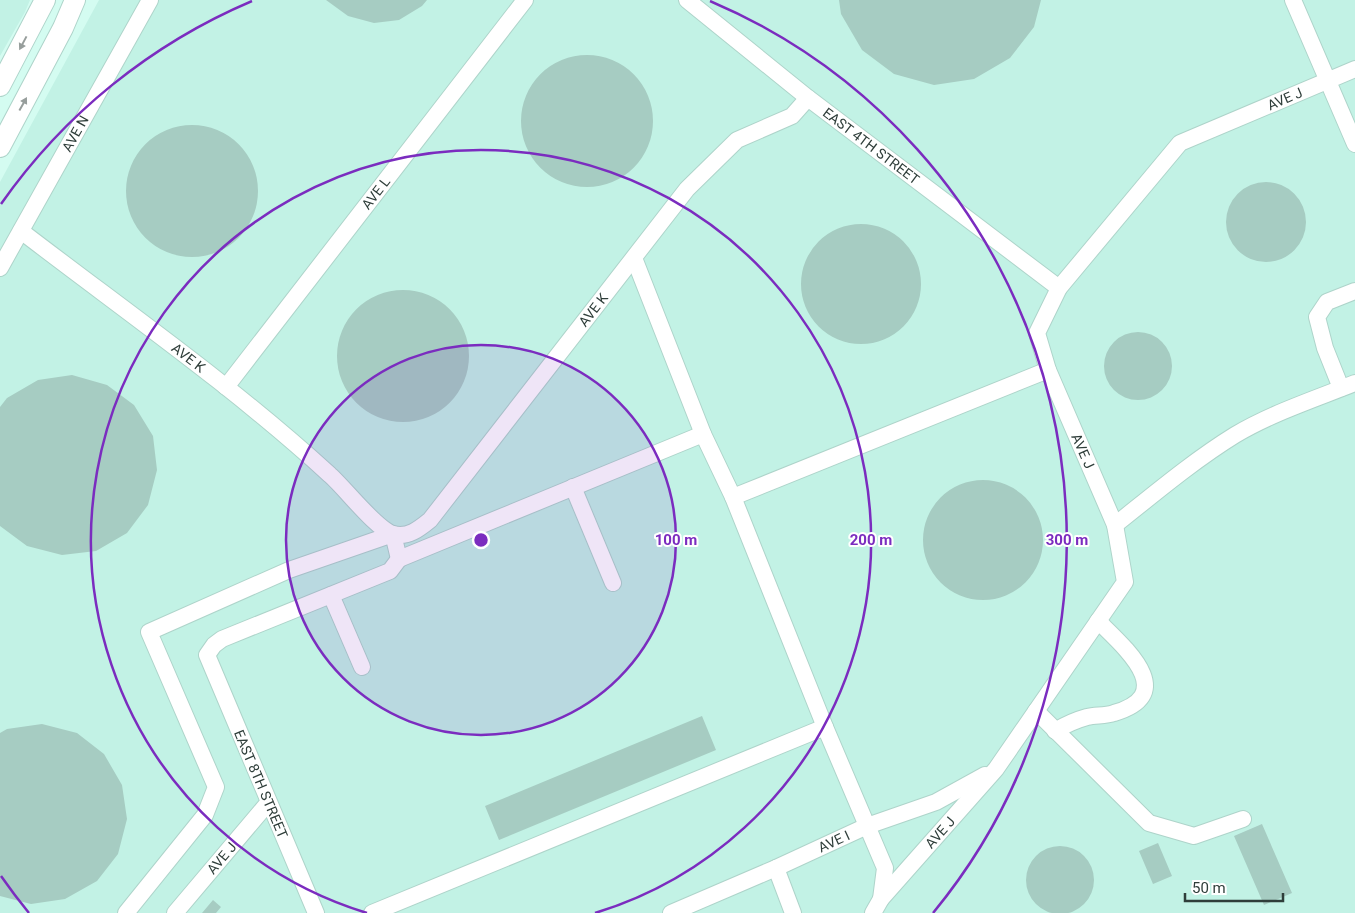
<svg xmlns="http://www.w3.org/2000/svg" width="1355" height="913" viewBox="0 0 1355 913" font-family="Roboto,sans-serif">
<style>
.built{fill:#c2f2e5}
.building{fill:#a6ccc2}
.lines{fill:none;stroke-linecap:round;stroke-linejoin:round}
.minor-casing{stroke:#aed4ca;stroke-width:18}
.major-casing{stroke:#aed4ca;stroke-width:22}
.minor{stroke:#fff;stroke-width:16}
.major{stroke:#fff;stroke-width:20}
.oneway{fill:#979e9c}
.ring{fill:none;stroke:#7b2cbf;stroke-width:2.5}
.labels{text-anchor:middle;dominant-baseline:central;stroke-width:4;stroke-linejoin:round;paint-order:stroke}
.street-label{font-size:14px;fill:#2f3e3a;stroke:#fff}
.centre{fill:#7b2cbf;stroke:#fff;stroke-width:2.5}
.ring-label{font-size:15px;text-anchor:middle;font-weight:bold;fill:#7b2cbf;stroke:#fff;stroke-width:4;stroke-linejoin:round;paint-order:stroke}
</style>
<rect width="100%" height="100%" fill="#d4fcf1"/>
<!-- built -->
<path class="built" d="M0,0H30L25,12L0,56Z
M99,0H1355V913H0V182Z"/>
<!-- building -->
<path class="building" d="M326,0H427L422,6L399,20L374,23L348,16Z
M839,0H1041L1034,27L1010,58L974,79L934,85L894,74L862,50L841,14Z
M521 121a66 66 0 1 1 132 0a66 66 0 1 1-132 0Z
M126 191a66 66 0 1 1 132 0a66 66 0 1 1-132 0Z
M1226 222a40 40 0 1 1 80 0a40 40 0 1 1-80 0Z
M801 284a60 60 0 1 1 120 0a60 60 0 1 1-120 0Z
M337 356a66 66 0 1 1 132 0a66 66 0 1 1-132 0Z
M1104 366a34 34 0 1 1 68 0a34 34 0 1 1-68 0Z
M72,375L107,385L134,405L153,436L157,470L148,505L127,533L96,551L62,555L27,546L0,526V407L7,398L38,380Z
M923 540a60 60 0 1 1 120 0a60 60 0 1 1-120 0Z
M702,716L716,750L499,840L485,806Z
M42,724L77,733L104,754L122,785L127,819L118,854L97,881L65,899L31,904L0,896V733L7,729Z
M1262,824L1292,893L1264,905L1234,836Z
M1158,843L1172,876L1153,884L1139,851Z
M1026 880a34 34 0 1 1 68 0a34 34 0 1 1-68 0Z
M213,900L221,907L216,913H202Z"/>
<g class="lines">
<!-- minor casing -->
<g class="minor-casing">
<g id="minor">
<path id="s1" d="M687,0L808,98L1059,288"/>
<path d="M1293,0L1355,144"/>
<path id="s2" d="M21,231C125,311 233,386 330,475C345,488 376,529 393,534C408,538 419,529 430,520L687,189L737,140L792,116L808,98"/>
<path d="M634,258L703,434L733,497L825,727L885,868L881,899"/>
<path id="s3" d="M0,268L150,0"/>
<path id="s4" d="M226,387L525,0"/>
<path d="M1341,388L1325,348L1317,317L1327,302L1355,291"/>
<path d="M573,487L613,583"/>
<path d="M733,497L1048,370"/>
<path d="M1115,525C1154,494 1193,461 1235,435C1272,413 1315,399 1355,383"/>
<path d="M331,595L362,667"/>
<path d="M1036,711L1149,823L1194,836L1243,819"/>
<path d="M1055,731C1065,725 1076,720 1087,717C1096,715 1105,716 1114,713C1180,694 1124,647 1098,621"/>
<path d="M776,868L793,913"/>
<path d="M126,913L205,815L216,787L149,632L289,570L393,534L399,559L703,434"/>
<path id="s5" d="M175,913L268,803"/>
<path d="M316,913L207,655L214,645L222,639L390,571L399,559"/>
<path d="M372,913L825,727"/>
<path id="s6" d="M671,913L776,868L867,826L936,802L985,775"/>
<path id="s7" d="M873,913L881,899L996,769L1125,582L1115,525L1048,370L1037,333L1059,288L1180,143L1355,69"/>
</g>
</g>
<!-- major casing -->
<g class="major-casing">
<path id="major" d="M0,86L45,0
M0,147L63,28L75,0"/>
</g>
<!-- minor -->
<use href="#minor" class="minor"/>
<!-- major -->
<use href="#major" class="major"/>
</g>
<!-- one-way arrows -->
<defs><path id="oneway-solid" d="M-6-.8H1V-3.2L6.5 0L1 3.2V.8H-6Z" transform="scale(1.25)"/></defs>
<g class="oneway">
<use href="#oneway-solid" transform="translate(23 43) rotate(118)"/>
<use href="#oneway-solid" transform="translate(23 104) rotate(-61)"/>
</g>
<!-- distance rings -->
<circle cx="481" cy="540" r="195" fill="#7b2cbf" fill-opacity=".12"/>
<g class="ring">
<circle cx="481" cy="540" r="195"/>
<path d="M367 913A390 390 0 1 1 595 913"/>
<path d="M29 913A586 586 0 0 1 1 876M1 204A586 586 0 0 1 252 1M710 1A586 586 0 0 1 933 913"/>
</g>
<g class="labels">
<!-- street labels -->
<g class="street-label">
<text stroke="none"><textPath href="#s7" startOffset="1035">AVE J</textPath></text>
<text stroke="none"><textPath href="#s3" startOffset="154">AVE N</textPath></text>
<text stroke="none"><textPath href="#s1" startOffset="235">EAST 4TH STREET</textPath></text>
<text stroke="none"><textPath href="#s4" startOffset="245">AVE L</textPath></text>
<text stroke="none"><textPath href="#s2" startOffset="788">AVE K</textPath></text>
<text stroke="none"><textPath href="#s2" startOffset="210">AVE K</textPath></text>
<text transform="translate(1083 451) rotate(66)">AVE J</text>
<text transform="translate(261 784) rotate(67)">EAST 8TH STREET</text>
<text stroke="none"><textPath href="#s7" startOffset="105">AVE J</textPath></text>
<text stroke="none"><textPath href="#s6" startOffset="178">AVE I</textPath></text>
<text stroke="none"><textPath href="#s5" startOffset="72">AVE J</textPath></text>
</g>
</g>
<circle cx="481" cy="540" r="8" class="centre"/>
<g class="ring-label">
<text x="676" y="545">100 m</text>
<text x="871" y="545">200 m</text>
<text x="1067" y="545">300 m</text>
</g>
<!-- scale -->
<path d="M1185 893v8h98v-8" fill="none" stroke="#2f3e3a" stroke-width="2.5"/>
<text x="1192" y="893" font-size="15" fill="#2f3e3a" stroke="#ffffff" stroke-width="4" paint-order="stroke">50 m</text>
</svg>
